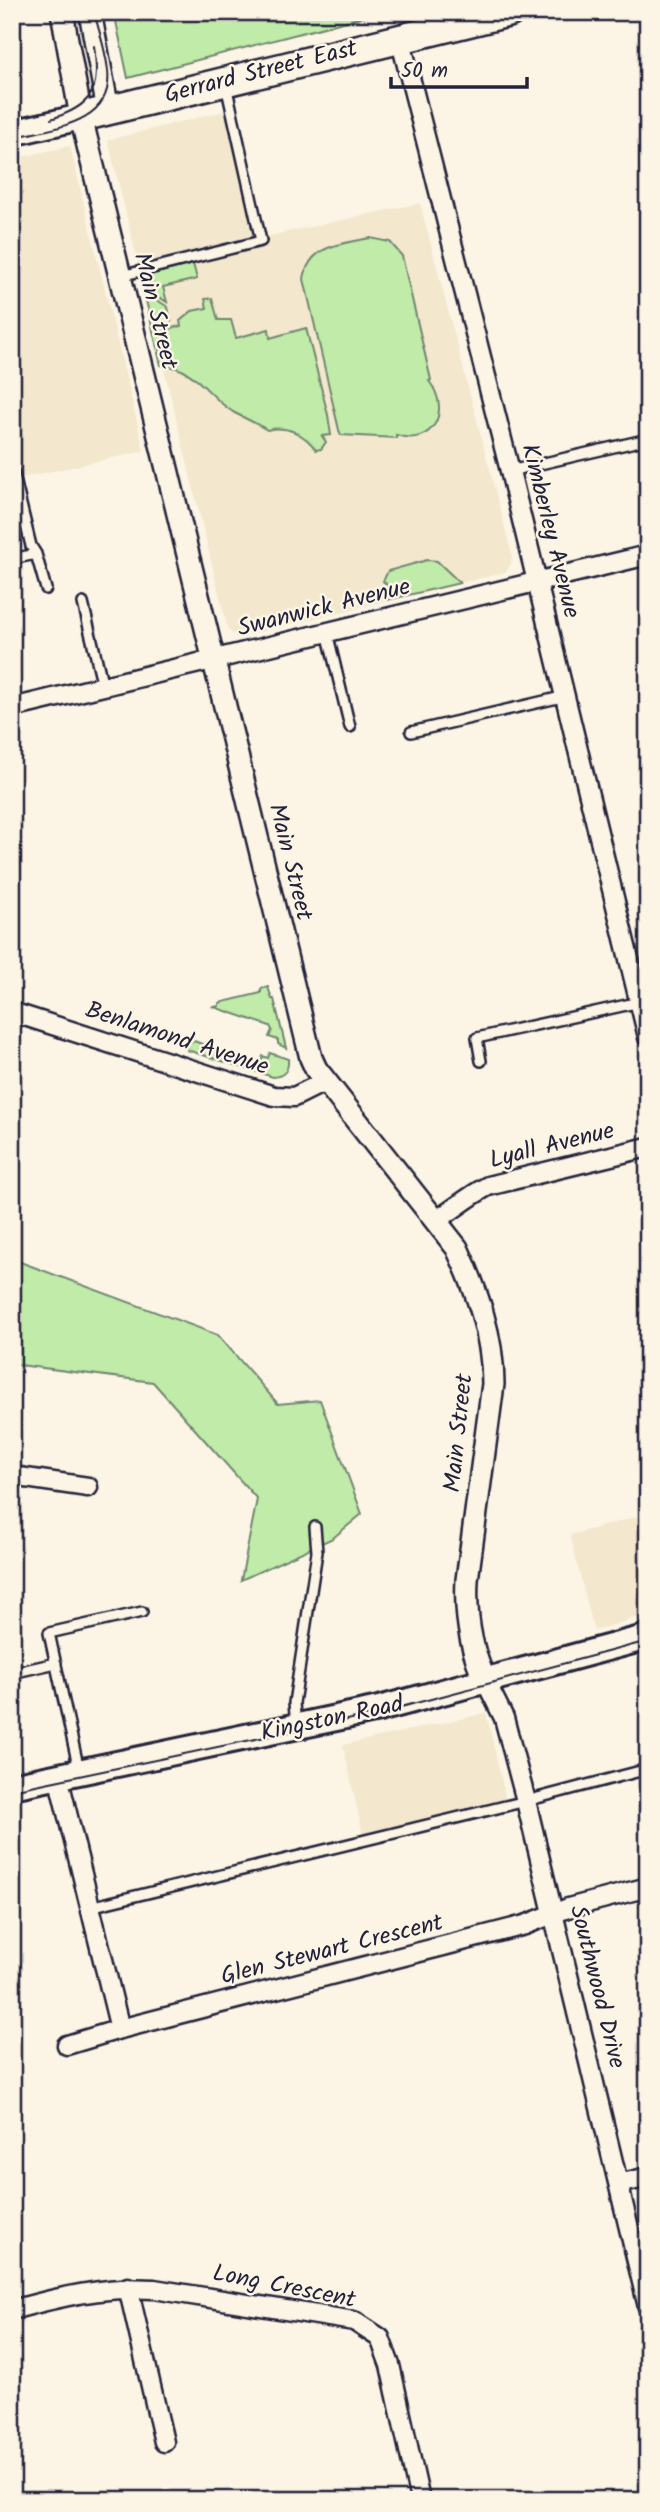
<svg xmlns="http://www.w3.org/2000/svg" width="660" height="2512" viewBox="0 0 660 2512" font-family="Kalam,sans-serif">
<style>
.built{fill:#f3e7cd}
.green{fill:#c0eba8;stroke:#718672;stroke-width:2}
.lines{fill:none;stroke-linecap:round;stroke-linejoin:round}
.service-casing{stroke:#22223b;stroke-width:14}
.minor-casing{stroke:#22223b;stroke-width:23}
.tertiary-casing{stroke:#22223b;stroke-width:26}
.secondary-casing{stroke:#22223b;stroke-width:30}
.primary-casing{stroke:#22223b;stroke-width:33}
.service{stroke:#fcf5e5;stroke-width:9}
.minor{stroke:#fcf5e5;stroke-width:18}
.tertiary{stroke:#fcf5e5;stroke-width:21}
.secondary{stroke:#fcf5e5;stroke-width:24}
.primary{stroke:#fcf5e5;stroke-width:28}
.tram{stroke:#22223b;stroke-width:2}
.labels{text-anchor:middle;dominant-baseline:central;stroke-width:5;stroke-linejoin:round;paint-order:stroke}
.street-label{font-size:24px;fill:#22223b;stroke:#fcf5e5}
</style>
<rect width="100%" height="100%" fill="#fcf5e5"/>
<filter id="ink" filterUnits="userSpaceOnUse"><feTurbulence type="fractalNoise" baseFrequency=".0143" numOctaves="2"/><feDisplacementMap in="SourceGraphic" scale="14" xChannelSelector="R" yChannelSelector="G"/><feConvolveMatrix kernelMatrix="1 2 1 2 8 2 1 2 1" color-interpolation-filters="sRGB"/></filter>
<g filter="url(#ink)">
<!-- built -->
<path class="built" d="M228,110L260,238L420,203L512,555L511,563L506,572L246,635L233,634L228,630L108,140Z
M70,146L144,451L12,480V159Z
M648,1514V1614L594,1631L570,1535Z
M486,1713L508,1808L364,1840L343,1745Z"/>
<!-- green -->
<path class="green" d="M114,12H382L128,78Z
M370,238L390,242L402,256L431,380L429,381C452,411 433,447 396,435V438L341,435L339,430L304,279C309,244 343,244 370,238Z
M193,264L197,279L163,287L167,302L143,287L140,277Z
M144,292L168,307L171,321L157,348Z
M212,298L218,320H231L236,338L269,329L270,338L306,328L328,415L331,435L322,436L326,442L321,449L316,450C305,434 287,425 267,430C256,423 244,418 233,412C207,396 197,367 161,365L158,353L171,328L181,326L180,321L192,311L207,308L205,299Z
M427,560L437,561L460,583L387,600V585L383,581L388,571Z
M268,987L272,999H274L286,1048L278,1044V1040L269,1037L272,1030L270,1026L214,1007L219,1006V1003L261,993V989Z
M194,1041L256,1064L261,1062L263,1056L268,1058L270,1053L288,1059C289,1071 284,1076 273,1077L187,1050L189,1042Z
M12,1259L218,1335L278,1404L320,1400L362,1514L333,1538L241,1580L257,1499L153,1382L12,1364Z"/>
<g class="lines">
<!-- service casing -->
<g class="service-casing">
<path id="service" d="M121,276L261,241L226,85
M648,358V359
M12,467L31,546L36,554L46,589
M510,471L648,439
M12,559L36,554
M83,603L103,686
M327,632L350,727
M411,732L566,696
M481,1061L477,1038L640,1002
M12,1673L56,1663
M296,1726L294,1703L317,1552L315,1527
M79,1770L49,1633L142,1612
M90,1907L526,1801L648,1769"/>
</g>
<!-- minor casing -->
<g class="minor-casing">
<path id="minor" d="M400,38L510,471L648,1037
M12,708L648,555
M12,1012L274,1096L294,1097L326,1081
M435,1221C453,1210 469,1196 488,1186L648,1147
M12,1476L88,1487
M486,1682L504,1718L526,1801L648,2307
M58,1776L120,2029
M67,2045L120,2029L525,1925L568,1908L648,1887
M619,2184L648,2177
M128,2287L164,2442
M12,2310C59,2297 105,2286 154,2289L354,2321L380,2338L390,2365L420,2500"/>
</g>
<!-- tertiary casing -->
<g class="tertiary-casing">
<path id="tertiary" d="M62,12L81,117L311,1058L316,1069L457,1248C477,1291 493,1336 493,1384L467,1580C465,1617 470,1649 486,1682
M90,12L108,110"/>
</g>
<!-- secondary casing -->
<g class="secondary-casing">
<path id="secondary" d="M12,133L81,117
M12,1786L379,1709L648,1637"/>
</g>
<!-- primary casing -->
<g class="primary-casing">
<path id="primary" d="M81,117L510,12"/>
</g>
<!-- service -->
<use href="#service" class="service"/>
<!-- minor -->
<use href="#minor" class="minor"/>
<!-- tertiary -->
<use href="#tertiary" class="tertiary"/>
<!-- secondary -->
<use href="#secondary" class="secondary"/>
<!-- primary -->
<use href="#primary" class="primary"/>
<!-- tram -->
<path class="tram" d="M51,119C94,105 100,90 94,46
M12,138C50,128 114,125 108,71C106,51 99,31 94,12
M12,1790L375,1714L648,1641"/>
</g>
</g>
<g class="labels">
<!-- street labels -->
<g class="street-label">
<text transform="translate(261 72) rotate(-14)">Gerrard Street East</text>
<text transform="translate(155 311) rotate(76)">Main Street</text>
<text transform="translate(550 531) rotate(76)">Kimberley Avenue</text>
<text transform="translate(324 608) rotate(-14)">Swanwick Avenue</text>
<text transform="translate(290 862) rotate(76)">Main Street</text>
<text transform="translate(177 1039) rotate(18)">Benlamond Avenue</text>
<text transform="translate(552 1146) rotate(-14)">Lyall Avenue</text>
<text transform="translate(459 1433) rotate(-84)">Main Street</text>
<text transform="translate(332 1719) rotate(-12)">Kingston Road</text>
<text transform="translate(332 1950) rotate(-14)">Glen Stewart Crescent</text>
<text transform="translate(597 1987) rotate(76)">Southwood Drive</text>
<text transform="translate(284 2287) rotate(11)">Long Crescent</text>
</g>
</g>
<!-- margin -->
<rect width="660" height="2512" fill="none" stroke="#fcf5e5" stroke-width="42"/>
<rect x="21" y="21" width="618" height="2470" fill="none" stroke="#22223b" stroke-width="2.5" filter="url(#ink)"/>
<!-- scale -->
<path d="M391 77v10h136v-10" fill="none" stroke="#22223b" stroke-width="3.5"/>
<text x="401" y="77" font-size="21" fill="#22223b" stroke="#fcf5e5" stroke-width="5" paint-order="stroke">50 m</text>
</svg>
